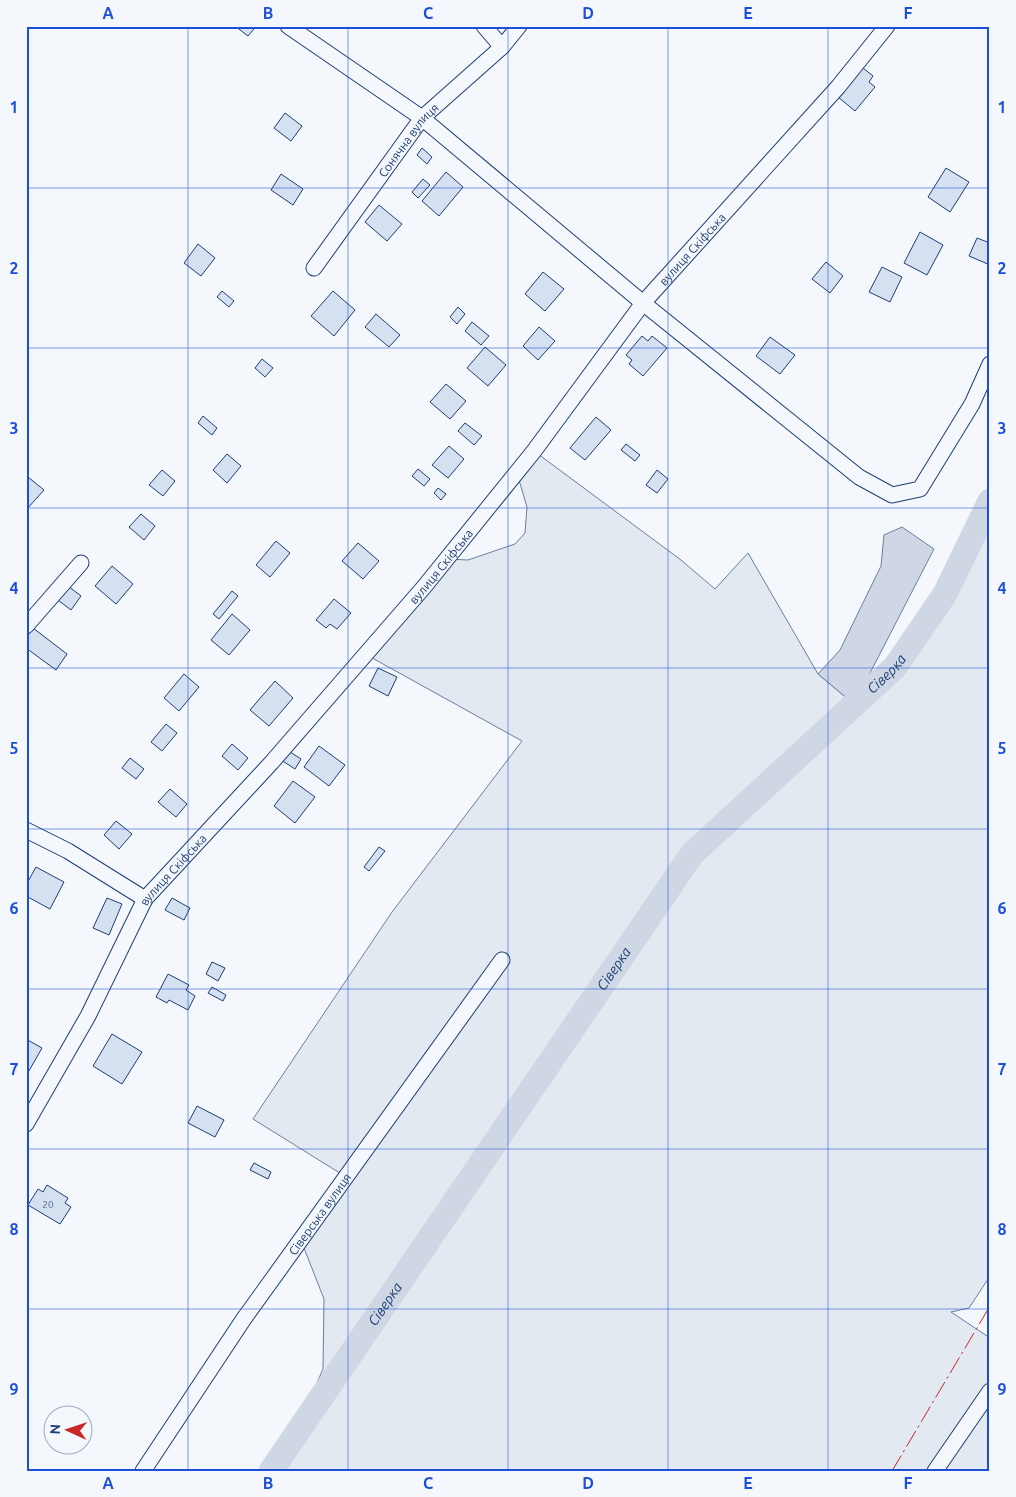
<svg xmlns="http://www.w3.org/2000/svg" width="1016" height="1497" viewBox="0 0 1016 1497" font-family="Ubuntu,sans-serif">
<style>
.green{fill:#e3e9f0;stroke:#687fa3}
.water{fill:#cfd7e4;stroke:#687fa3}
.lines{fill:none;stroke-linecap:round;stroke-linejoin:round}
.river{stroke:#cfd7e4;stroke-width:25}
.building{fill:#d5e0f0;stroke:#1d3f73}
.minor-casing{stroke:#1d3f73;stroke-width:17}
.minor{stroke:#f4f7fb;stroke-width:15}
.power{stroke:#c62828;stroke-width:1;stroke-dasharray:18 4 2.5 4;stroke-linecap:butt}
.grid{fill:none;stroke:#1d4ed8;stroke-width:1;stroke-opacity:0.55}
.labels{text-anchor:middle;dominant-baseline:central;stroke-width:4;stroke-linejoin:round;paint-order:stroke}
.number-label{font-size:10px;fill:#4b6792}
.street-label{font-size:12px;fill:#1d3f73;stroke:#f4f7fb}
.water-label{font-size:14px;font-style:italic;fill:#1d3f73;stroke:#f4f7fb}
.neatline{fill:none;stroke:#1d4ed8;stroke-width:2}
.grid-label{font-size:16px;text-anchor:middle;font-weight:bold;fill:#1d4ed8}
</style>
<rect width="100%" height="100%" fill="#f4f7fb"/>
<!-- green -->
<path class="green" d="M534,451L681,560L715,589L748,553L818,674L862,711L895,667L945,594L990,501V1276L969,1308L951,1312L990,1338V1471H276L305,1410L323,1369L324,1299L304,1248L351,1180L253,1119L392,912L522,741L365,654L447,559L468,560L515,544L525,533L527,507L519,480Z"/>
<!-- water -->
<path class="water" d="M902,527L934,549L869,675L849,700L818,674L840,650L881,566L884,535Z"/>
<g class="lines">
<!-- river -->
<path class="river" id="s1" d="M271,1471L692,854L895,667L945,594L990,501"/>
</g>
<!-- building -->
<path class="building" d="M235,26H251L254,29L248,36Z
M863,68L873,76L869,82L875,87L855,111L838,97Z
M285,113L302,126L291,141L274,128Z
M422,148L432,157L427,164L417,155Z
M946,168L969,182L950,212L928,197Z
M446,172L463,187L439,216L422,201Z
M281,174L303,189L293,205L271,190Z
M423,179L430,185L418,198L412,192Z
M379,205L402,224L387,241L365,222Z
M920,232L943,245L927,275L904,263Z
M977,238L990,243V265L969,256Z
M198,244L215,258L201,276L184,263Z
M826,262L843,276L830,293L812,279Z
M882,267L902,277L890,302L869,292Z
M543,272L564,289L545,311L525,294Z
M222,291L234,301L229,307L217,297Z
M333,291L355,310L334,336L311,316Z
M458,307L465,314L457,324L450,317Z
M376,314L400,335L389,347L365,327Z
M472,322L489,336L481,345L465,331Z
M539,327L555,341L538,360L523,346Z
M642,336L648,341L652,336L667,348L643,376L629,364L632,360L626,355Z
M770,337L795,355L780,374L756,356Z
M485,347L506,365L488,386L467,368Z
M262,359L273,368L265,377L255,368Z
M446,384L466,401L450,419L430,402Z
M203,416L217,428L212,435L198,423Z
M596,417L611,430L585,460L570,448Z
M465,423L482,436L474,445L458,431Z
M626,444L640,455L635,461L621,450Z
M449,446L464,459L448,478L432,465Z
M227,454L241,466L227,483L213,470Z
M418,469L430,479L424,486L412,476Z
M162,470L175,481L163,496L149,485Z
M657,470L668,479L657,493L646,485Z
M28,477L44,490L26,510V479Z
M438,488L446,494L441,500L434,493Z
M141,514L155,526L144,540L129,527Z
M276,541L290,553L270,577L256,565Z
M358,543L379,561L363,579L342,561Z
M112,566L133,584L116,604L95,586Z
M68,586L81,596L71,610L58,600Z
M232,591L238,596L219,619L213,614Z
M334,599L351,613L337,629L330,624L326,628L316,620Z
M232,614L250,630L229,655L211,640Z
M33,628L67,654L56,670L26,648V638Z
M378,668L397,677L388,696L369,686Z
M184,674L199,687L179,711L164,698Z
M275,681L293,698L269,726L250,710Z
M166,724L177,733L162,751L151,742Z
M232,744L248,758L238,770L222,756Z
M319,746L345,765L329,786L304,767Z
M284,748L301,759L295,769L278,758Z
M130,758L144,769L136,779L122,768Z
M293,781L315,797L295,823L274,806Z
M170,789L187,804L176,817L158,802Z
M116,821L132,834L119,849L104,835Z
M379,847L385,851L369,871L364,867Z
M36,867L64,882L50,909L26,896V885Z
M107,898L122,904L109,935L93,928Z
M172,898L190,908L184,920L165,910Z
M212,962L225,968L218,981L206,974Z
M168,974L189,985L186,990L195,996L188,1010L169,1000L167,1003L156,997Z
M212,987L226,995L223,1001L208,993Z
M112,1034L142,1052L122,1084L93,1066Z
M26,1039L42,1048L26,1076Z
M197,1106L224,1120L215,1137L188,1123Z
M254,1163L271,1172L268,1179L250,1170Z
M47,1185L68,1198L65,1203L71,1207L60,1224L28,1205L38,1189L43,1192Z"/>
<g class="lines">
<!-- minor casing -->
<g class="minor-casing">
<g id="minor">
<path d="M288,26L422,118L643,303L859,477L892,495L920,489L972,404L990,364"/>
<path d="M484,26L502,47"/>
<path id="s2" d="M314,268L422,118L502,47L519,26"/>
<path d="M26,626L81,563"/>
<path d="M26,830L68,851L145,899"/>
<path id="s3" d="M26,1124L88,1016L145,899L272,762L424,587L534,451L643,303L838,87L887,26"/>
<path id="s4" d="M143,1471L243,1320L502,960"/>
<path d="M935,1471L990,1391"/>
</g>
</g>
<!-- minor -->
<use href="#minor" class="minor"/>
<!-- power -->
<path class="power" d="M892,1471L990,1306"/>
</g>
<!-- grid -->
<path class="grid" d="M188,26V1471M348,26V1471M508,26V1471M668,26V1471M828,26V1471M26,188H990M26,348H990M26,508H990M26,668H990M26,829H990M26,989H990M26,1149H990M26,1309H990"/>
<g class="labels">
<!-- number labels -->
<g class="number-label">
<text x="48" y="1204">20</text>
</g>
<!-- street labels -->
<g class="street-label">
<text stroke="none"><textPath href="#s2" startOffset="159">Сонячна вулиця</textPath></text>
<text stroke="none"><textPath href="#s3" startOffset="1105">вулиця Скіфська</textPath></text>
<text stroke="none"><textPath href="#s3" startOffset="700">вулиця Скіфська</textPath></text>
<text stroke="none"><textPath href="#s3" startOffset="295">вулиця Скіфська</textPath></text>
<text stroke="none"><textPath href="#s4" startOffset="312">Сіверська вулиця</textPath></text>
</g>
<!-- water labels -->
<g class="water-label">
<text stroke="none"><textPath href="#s1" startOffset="1012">Сіверка</textPath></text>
<text stroke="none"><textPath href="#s1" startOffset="608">Сіверка</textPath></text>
<text stroke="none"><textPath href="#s1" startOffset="202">Сіверка</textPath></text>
</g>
</g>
<!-- border -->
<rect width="1016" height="1497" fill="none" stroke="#f4f7fb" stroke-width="55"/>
<!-- north arrow -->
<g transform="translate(68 1430) rotate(273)"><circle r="24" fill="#f4f7fb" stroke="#9eadc5"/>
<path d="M0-4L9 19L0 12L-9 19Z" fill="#c62828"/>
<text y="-8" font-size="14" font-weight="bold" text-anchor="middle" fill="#1d3f73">N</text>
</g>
<rect x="28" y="28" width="960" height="1442" class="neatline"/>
<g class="grid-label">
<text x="108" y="19">A</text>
<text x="268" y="19">B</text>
<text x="428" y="19">C</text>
<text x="588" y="19">D</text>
<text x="748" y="19">E</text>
<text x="908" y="19">F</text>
<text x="14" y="113">1</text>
<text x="1002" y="113">1</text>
<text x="14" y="274">2</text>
<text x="1002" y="274">2</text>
<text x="14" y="434">3</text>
<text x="1002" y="434">3</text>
<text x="14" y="594">4</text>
<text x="1002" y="594">4</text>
<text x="14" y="754">5</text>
<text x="1002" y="754">5</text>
<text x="14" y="914">6</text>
<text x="1002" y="914">6</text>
<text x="14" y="1075">7</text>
<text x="1002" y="1075">7</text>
<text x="14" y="1235">8</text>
<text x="1002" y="1235">8</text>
<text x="14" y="1395">9</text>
<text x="1002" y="1395">9</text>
<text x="108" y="1489">A</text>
<text x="268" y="1489">B</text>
<text x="428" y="1489">C</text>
<text x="588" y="1489">D</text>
<text x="748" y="1489">E</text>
<text x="908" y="1489">F</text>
</g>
</svg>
